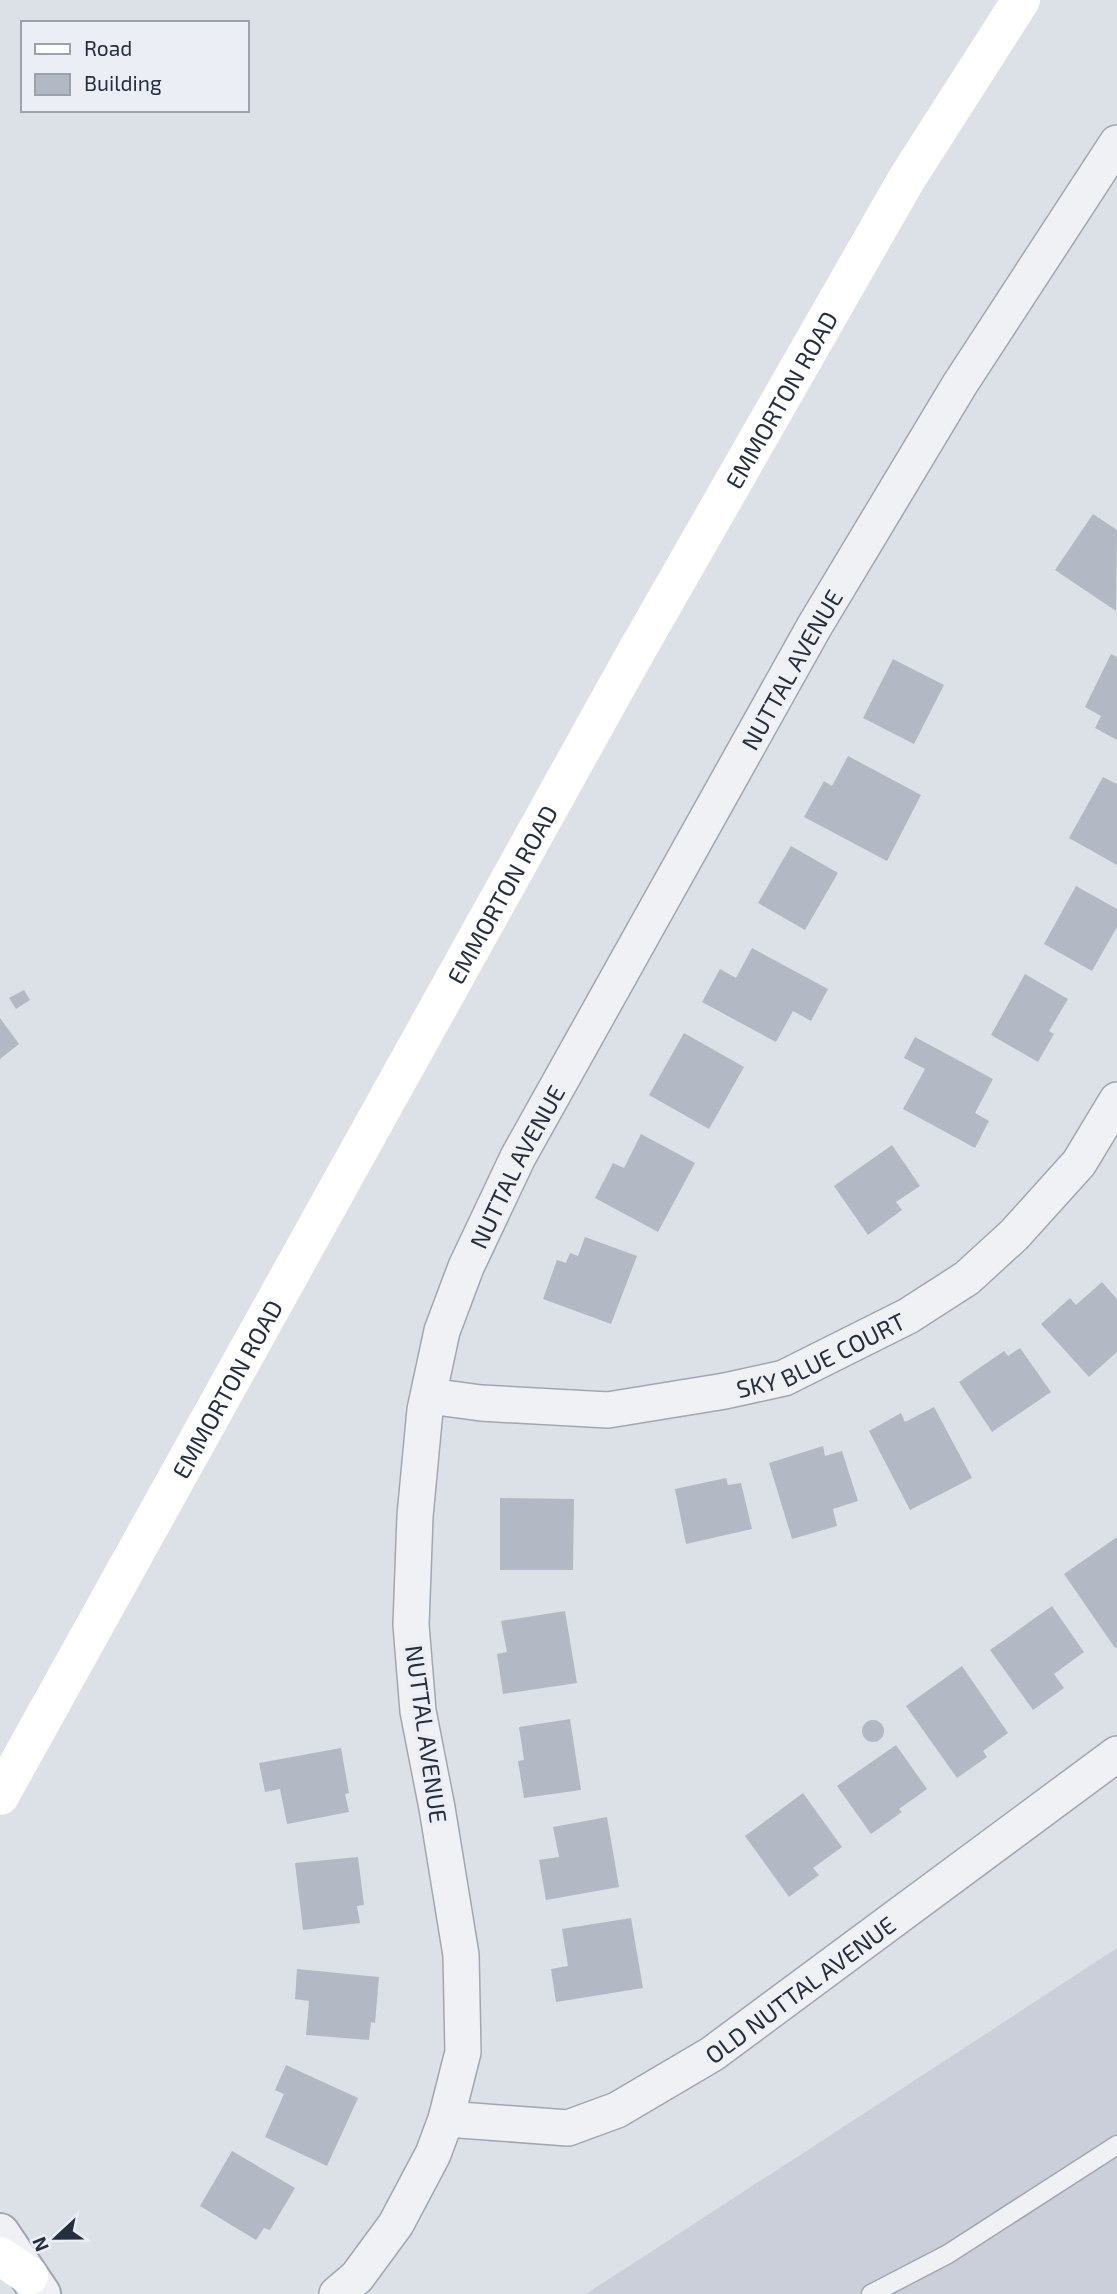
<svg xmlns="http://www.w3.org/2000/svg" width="1117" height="2294" viewBox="0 0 1117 2294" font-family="'Exo 2',sans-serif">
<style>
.built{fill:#cacfd9}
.building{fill:#b3b9c4}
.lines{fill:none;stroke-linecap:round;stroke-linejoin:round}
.service-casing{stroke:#a1a7b1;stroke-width:21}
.minor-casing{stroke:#a1a7b1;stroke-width:38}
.tertiary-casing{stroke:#a1a7b1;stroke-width:42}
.service{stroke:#eff1f5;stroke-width:18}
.minor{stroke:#eff1f5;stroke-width:35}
.tertiary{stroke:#eff1f5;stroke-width:38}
.secondary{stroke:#fff;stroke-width:38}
.labels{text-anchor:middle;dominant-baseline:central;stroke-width:7;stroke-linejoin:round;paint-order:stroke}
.street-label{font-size:24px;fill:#252e3e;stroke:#ebeff5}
</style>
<rect width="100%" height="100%" fill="#dce0e7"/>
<!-- built -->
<path class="built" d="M1117,1948V2294H586L900,2090Z"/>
<!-- building -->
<path class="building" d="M1093,514L1117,530L1116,611L1055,570Z
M1111,654L1117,657V740L1095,728L1101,716L1085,707Z
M893,659L944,685L914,744L863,718Z
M848,756L921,795L887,861L804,817L824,781L832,786Z
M1103,777L1117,784V865L1069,838Z
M791,846L838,873L805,930L758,903Z
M1076,886L1117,909V927L1092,971L1044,944Z
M752,948L828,989L811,1021L793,1011L776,1042L702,1002L720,969L736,978Z
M1025,974L1068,999L1049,1031L1054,1034L1038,1062L991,1035Z
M24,990L30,1000L16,1009L9,998Z
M0,1018L19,1044L0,1059Z
M684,1033L744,1067L709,1129L649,1095Z
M915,1037L993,1079L975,1113L989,1121L975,1148L903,1109L925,1069L904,1058Z
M641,1134L695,1163L658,1232L595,1198L613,1163L624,1168Z
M892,1145L920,1186L896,1202L902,1210L868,1235L834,1186Z
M585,1237L637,1256L611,1324L543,1299L557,1260L566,1263L570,1253L578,1256Z
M1102,1282L1117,1299V1352L1089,1377L1041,1324L1070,1298L1076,1305Z
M1020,1348L1051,1392L992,1432L959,1382L1004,1351L1008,1356Z
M934,1407L972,1478L910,1510L869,1431L901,1413L905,1422Z
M823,1446L825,1456L842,1451L858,1501L833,1509L837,1526L792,1539L769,1463Z
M726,1478L728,1485L741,1483L752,1529L686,1544L675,1489Z
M500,1498L574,1499L573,1570H500Z
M1117,1537V1647L1115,1648L1064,1574Z
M1052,1606L1084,1652L1054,1674L1064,1688L1033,1710L990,1650Z
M565,1611L577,1683L503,1694L497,1654L507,1652L501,1621Z
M962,1666L1008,1733L983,1751L987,1757L957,1778L906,1706Z
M570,1719L581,1790L524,1798L518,1761L524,1760L519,1727Z
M862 1731a11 11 0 1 1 22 0a11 11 0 1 1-22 0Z
M896,1745L927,1789L899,1809L902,1812L871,1834L837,1786Z
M341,1748L349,1793L345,1794L349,1812L287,1824L280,1789L265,1792L259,1763Z
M803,1793L842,1847L813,1868L819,1875L789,1897L745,1836Z
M607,1817L619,1887L546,1900L539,1860L559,1857L553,1827Z
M358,1857L364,1905L357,1906L360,1923L303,1930L295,1863Z
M631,1918L643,1988L556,2002L551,1969L568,1966L562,1929Z
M297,1969L379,1977L375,2023L371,2022L369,2040L306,2035L309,2001L295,1999Z
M286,2065L358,2098L327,2166L265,2137L284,2094L275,2090Z
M232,2151L295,2188L270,2230L264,2228L256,2240L200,2206Z"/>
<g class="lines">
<!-- service casing -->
<g class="service-casing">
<path id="service" d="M871,2294L948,2254L1117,2145"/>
</g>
<!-- minor casing -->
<g class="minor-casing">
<g id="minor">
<path id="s1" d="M429,1396L481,1403L608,1410L725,1391L784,1378L908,1316L967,1278L1014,1235L1079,1163L1117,1100"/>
<path id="s2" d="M446,2119L568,2128L617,2110L712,2054L1117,1754"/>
<path id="s3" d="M337,2294L357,2277L396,2224L433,2154L446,2119L463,2052L461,1955L437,1808L418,1711L411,1625L415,1516L425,1410L442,1331L466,1267L518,1157L814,627L960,384L1117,143"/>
</g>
</g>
<!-- tertiary casing -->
<g class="tertiary-casing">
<path id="tertiary" d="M0,2233L41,2294"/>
</g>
<!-- service -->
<use href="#service" class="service"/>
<!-- minor -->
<use href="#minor" class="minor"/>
<!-- tertiary -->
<use href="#tertiary" class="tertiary"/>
<!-- secondary -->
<g class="secondary">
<path id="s4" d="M0,1796L632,659L906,180L1021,0"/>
<path d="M0,2256L29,2276"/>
</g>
</g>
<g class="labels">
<!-- street labels -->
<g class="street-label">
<text stroke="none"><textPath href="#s4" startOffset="1600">EMMORTON ROAD</textPath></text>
<text stroke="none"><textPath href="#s3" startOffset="1754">NUTTAL AVENUE</textPath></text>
<text stroke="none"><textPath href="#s4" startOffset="1032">EMMORTON ROAD</textPath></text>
<text stroke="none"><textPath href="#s3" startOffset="1186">NUTTAL AVENUE</textPath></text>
<text stroke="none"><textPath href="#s1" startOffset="401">SKY BLUE COURT</textPath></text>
<text stroke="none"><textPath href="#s4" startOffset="466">EMMORTON ROAD</textPath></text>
<text transform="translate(427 1734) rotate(82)">NUTTAL AVENUE</text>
<text stroke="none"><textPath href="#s2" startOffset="394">OLD NUTTAL AVENUE</textPath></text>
</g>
</g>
<!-- legend -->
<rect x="21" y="21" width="228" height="91" fill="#ebeff5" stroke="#9ca2ac" stroke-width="2"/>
<rect x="35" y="44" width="35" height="10" fill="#ffffff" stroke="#9ca2ac" stroke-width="2"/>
<text x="84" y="56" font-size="21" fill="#252e3e">Road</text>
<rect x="35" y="74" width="35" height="21" fill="#b3b9c4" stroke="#9ca2ac" stroke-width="2"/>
<text x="84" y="91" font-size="21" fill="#252e3e">Building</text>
<!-- north arrow -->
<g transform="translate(56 2238) rotate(248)" stroke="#ebeff5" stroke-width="5" paint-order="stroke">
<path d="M0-5L12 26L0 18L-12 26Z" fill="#252e3e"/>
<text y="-10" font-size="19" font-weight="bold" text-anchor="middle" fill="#252e3e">N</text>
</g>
</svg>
